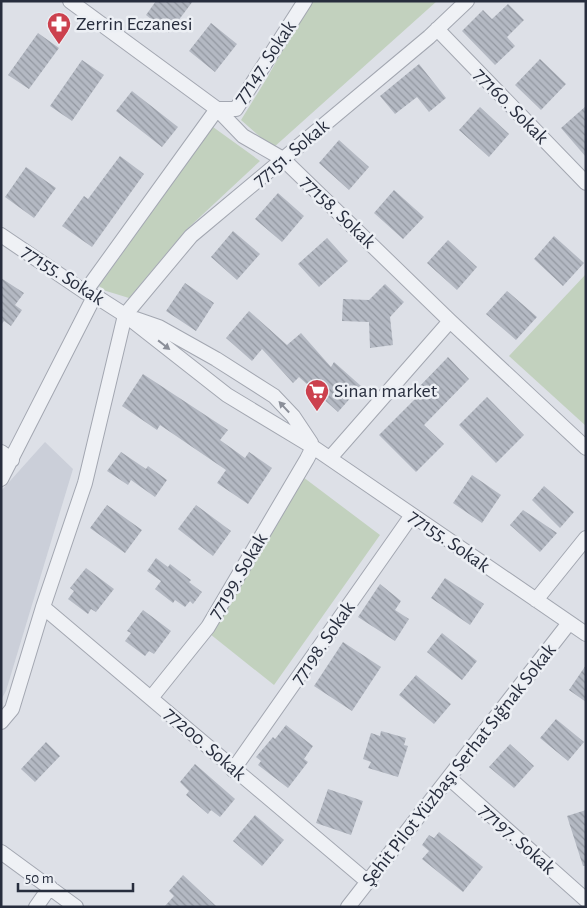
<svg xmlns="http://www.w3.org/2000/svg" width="587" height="908" viewBox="0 0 587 908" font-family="'Alegreya Sans',sans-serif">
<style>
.built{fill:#cbcfd9}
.green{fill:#c2d1be}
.building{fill:url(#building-back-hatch)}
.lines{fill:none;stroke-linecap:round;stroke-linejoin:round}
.street-casing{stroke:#a3a7b1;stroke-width:16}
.street{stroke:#eff1f5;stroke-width:14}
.oneway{fill:#8b8f99}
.labels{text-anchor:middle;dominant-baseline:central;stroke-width:5;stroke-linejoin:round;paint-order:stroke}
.poi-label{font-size:20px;fill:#272d3d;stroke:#eceff4;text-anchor:start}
.street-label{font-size:20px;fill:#272d3d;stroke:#eceff4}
</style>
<defs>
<pattern id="building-back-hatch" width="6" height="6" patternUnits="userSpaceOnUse" patternTransform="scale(1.25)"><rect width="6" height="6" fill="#b4b9c3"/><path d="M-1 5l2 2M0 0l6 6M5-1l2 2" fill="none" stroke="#9297a0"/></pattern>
</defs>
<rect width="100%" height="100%" fill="#dde0e7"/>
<!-- built -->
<path class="built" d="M45,442L73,469L6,691L1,700V491Z"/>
<!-- green -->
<path class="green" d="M310,1H437L273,148L241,120L267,78Z
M213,127L260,161L186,230L129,298L103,290L99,286Z
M586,274V426L509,356Z
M303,477L380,535L274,685L210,634Z"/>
<!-- building -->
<path class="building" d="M156,1H193L169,33L146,15Z
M508,4L524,20L507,37L515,46L495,65L462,31L483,10L492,19Z
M211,23L237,44L215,72L189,51Z
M38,33L59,48L29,89L8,75Z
M540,59L566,84L541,110L515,85Z
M82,60L104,75L72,121L50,106Z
M419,64L446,98L429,112L417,97L395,114L380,96Z
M132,91L178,127L162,147L116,111Z
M586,106V157L561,128Z
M480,107L509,134L489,157L459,130Z
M339,140L369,167L349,190L319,163Z
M120,156L144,174L92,247L62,226L84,196L88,199Z
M26,167L56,188L34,218L5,197Z
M394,190L424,217L403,239L374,213Z
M278,193L304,216L282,242L255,219Z
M233,231L260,254L237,280L211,257Z
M554,236L584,263L563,286L534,259Z
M327,238L348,261L319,287L298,264Z
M448,240L477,267L457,290L427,263Z
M1,278L24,293L15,305L22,310L11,326L4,321L1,325Z
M185,283L214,303L196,331L166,311Z
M385,284L404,302L390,317L393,345L370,348L369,322L342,321L343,299L369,300Z
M507,291L537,317L516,340L486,314Z
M249,311L287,345L301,333L331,367L334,362L361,386L338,412L299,377L293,383L262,349L252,361L226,338Z
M448,357L469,379L424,425L444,444L416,472L379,435L422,392L418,388Z
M143,374L228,430L220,440L245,458L249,452L272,468L248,504L217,483L226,470L160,425L157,430L122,406Z
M487,397L524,435L496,463L459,425Z
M121,452L146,469L148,466L167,480L155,497L131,480L128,485L107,471Z
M472,475L501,495L482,523L453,503Z
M544,486L574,512L560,528L532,500Z
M107,505L142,530L125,553L90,528Z
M196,505L231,531L213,556L178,529Z
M523,510L557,533L540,552L510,525Z
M156,558L168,567L170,564L191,580L189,582L202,592L193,604L190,601L185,607L175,600L173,603L155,589L161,581L147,571Z
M86,568L114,589L96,612L91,609L88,614L68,599L74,591L70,588Z
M445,578L484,604L470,625L431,598Z
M380,584L401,601L395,610L409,619L395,641L358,617Z
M143,610L171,631L154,654L149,651L145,656L125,641L131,633L127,631Z
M442,633L477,661L462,680L427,652Z
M343,642L381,667L352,711L314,686Z
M586,665V702L569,690Z
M416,675L451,704L434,724L399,695Z
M556,719L584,742L568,761L540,738Z
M286,725L313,746L304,759L308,762L288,788L258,765L261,761L256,757L273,737L275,739Z
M381,731L406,738L404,745L408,746L398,777L368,768L371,762L363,759L371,733L380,736Z
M46,742L60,756L35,782L21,769Z
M510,744L534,766L514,788L489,767Z
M195,764L235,799L220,817L211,810L208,814L186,795L189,791L180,782Z
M328,789L363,801L351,835L316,823Z
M586,810V866H583L567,816Z
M255,815L284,840L262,866L233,841Z
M439,832L483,867L463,892L422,859L429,851L422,845L429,835L434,838Z
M183,875L217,907H164L174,896L169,891Z"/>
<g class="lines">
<!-- street casing -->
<g class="street-casing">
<path id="street" d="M70,1L217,109L243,136L283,159L450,321L586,448
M437,29L586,183
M1,235L85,292L100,299L125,315L227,395L313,447L586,634
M85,292L217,109H236L305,1
M136,319L159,327L216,359L274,396L293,416L311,443
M1,452L12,460
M330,458L450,321
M1,479L94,297
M536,600L586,538
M43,607L368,882
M151,698L208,627L307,459L313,447
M1,722L12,709L43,607L85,483L125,315L191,236L429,37L467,1
M233,770L412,515
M449,778L586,900
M1,852L76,907
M36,907L50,887
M348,907L569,623"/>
</g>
<!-- street -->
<use href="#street" class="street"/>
</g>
<!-- one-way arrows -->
<defs><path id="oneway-solid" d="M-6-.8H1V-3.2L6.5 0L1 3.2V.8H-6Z" transform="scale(1.25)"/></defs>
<g class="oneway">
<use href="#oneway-solid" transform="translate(164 345) rotate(38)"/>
<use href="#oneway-solid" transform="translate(284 407) rotate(-133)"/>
</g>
<!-- icons -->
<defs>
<g id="pharmacy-pin" transform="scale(1.25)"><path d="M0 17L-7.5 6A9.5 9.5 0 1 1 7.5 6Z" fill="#cc414e" stroke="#eceff4"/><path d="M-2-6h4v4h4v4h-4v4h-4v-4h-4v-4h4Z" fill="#fff"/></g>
<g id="supermarket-pin" transform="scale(1.25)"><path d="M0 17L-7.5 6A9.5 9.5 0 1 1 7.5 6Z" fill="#cc414e" stroke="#eceff4"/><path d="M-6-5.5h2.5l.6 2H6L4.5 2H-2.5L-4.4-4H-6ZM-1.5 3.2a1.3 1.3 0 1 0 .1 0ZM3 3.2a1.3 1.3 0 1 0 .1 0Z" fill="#fff"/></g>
</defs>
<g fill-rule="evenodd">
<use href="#pharmacy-pin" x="59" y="24"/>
<use href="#supermarket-pin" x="317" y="391"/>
</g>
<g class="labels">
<!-- poi labels -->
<g class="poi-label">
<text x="76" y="24">Zerrin Eczanesi</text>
<text x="334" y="391">Sinan market</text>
</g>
<!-- street labels -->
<g class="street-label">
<text transform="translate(265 62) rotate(-56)">77147. Sokak</text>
<text transform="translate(511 106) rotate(46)">77160. Sokak</text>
<text transform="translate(291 153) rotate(-40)">77151. Sokak</text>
<text transform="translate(338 212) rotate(44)">77158. Sokak</text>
<text transform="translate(63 275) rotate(33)">77155. Sokak</text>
<text transform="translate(449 541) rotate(35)">77155. Sokak</text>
<text transform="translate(238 576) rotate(-59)">77199. Sokak</text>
<text transform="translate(323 643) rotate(-55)">77198. Sokak</text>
<text transform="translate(205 744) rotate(41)">77200. Sokak</text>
<text transform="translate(459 765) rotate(-52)">Şehit Pilot Yüzbaşı Serhat Sığnak Sokak</text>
<text transform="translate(517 839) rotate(42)">77197. Sokak</text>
</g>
</g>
<!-- border -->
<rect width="587" height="908" fill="none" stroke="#272d3d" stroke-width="5"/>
<!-- scale -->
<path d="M18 883v8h115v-8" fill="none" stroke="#272d3d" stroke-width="2.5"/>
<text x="25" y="883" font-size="15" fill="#272d3d" stroke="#eceff4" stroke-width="4" paint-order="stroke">50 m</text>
</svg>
